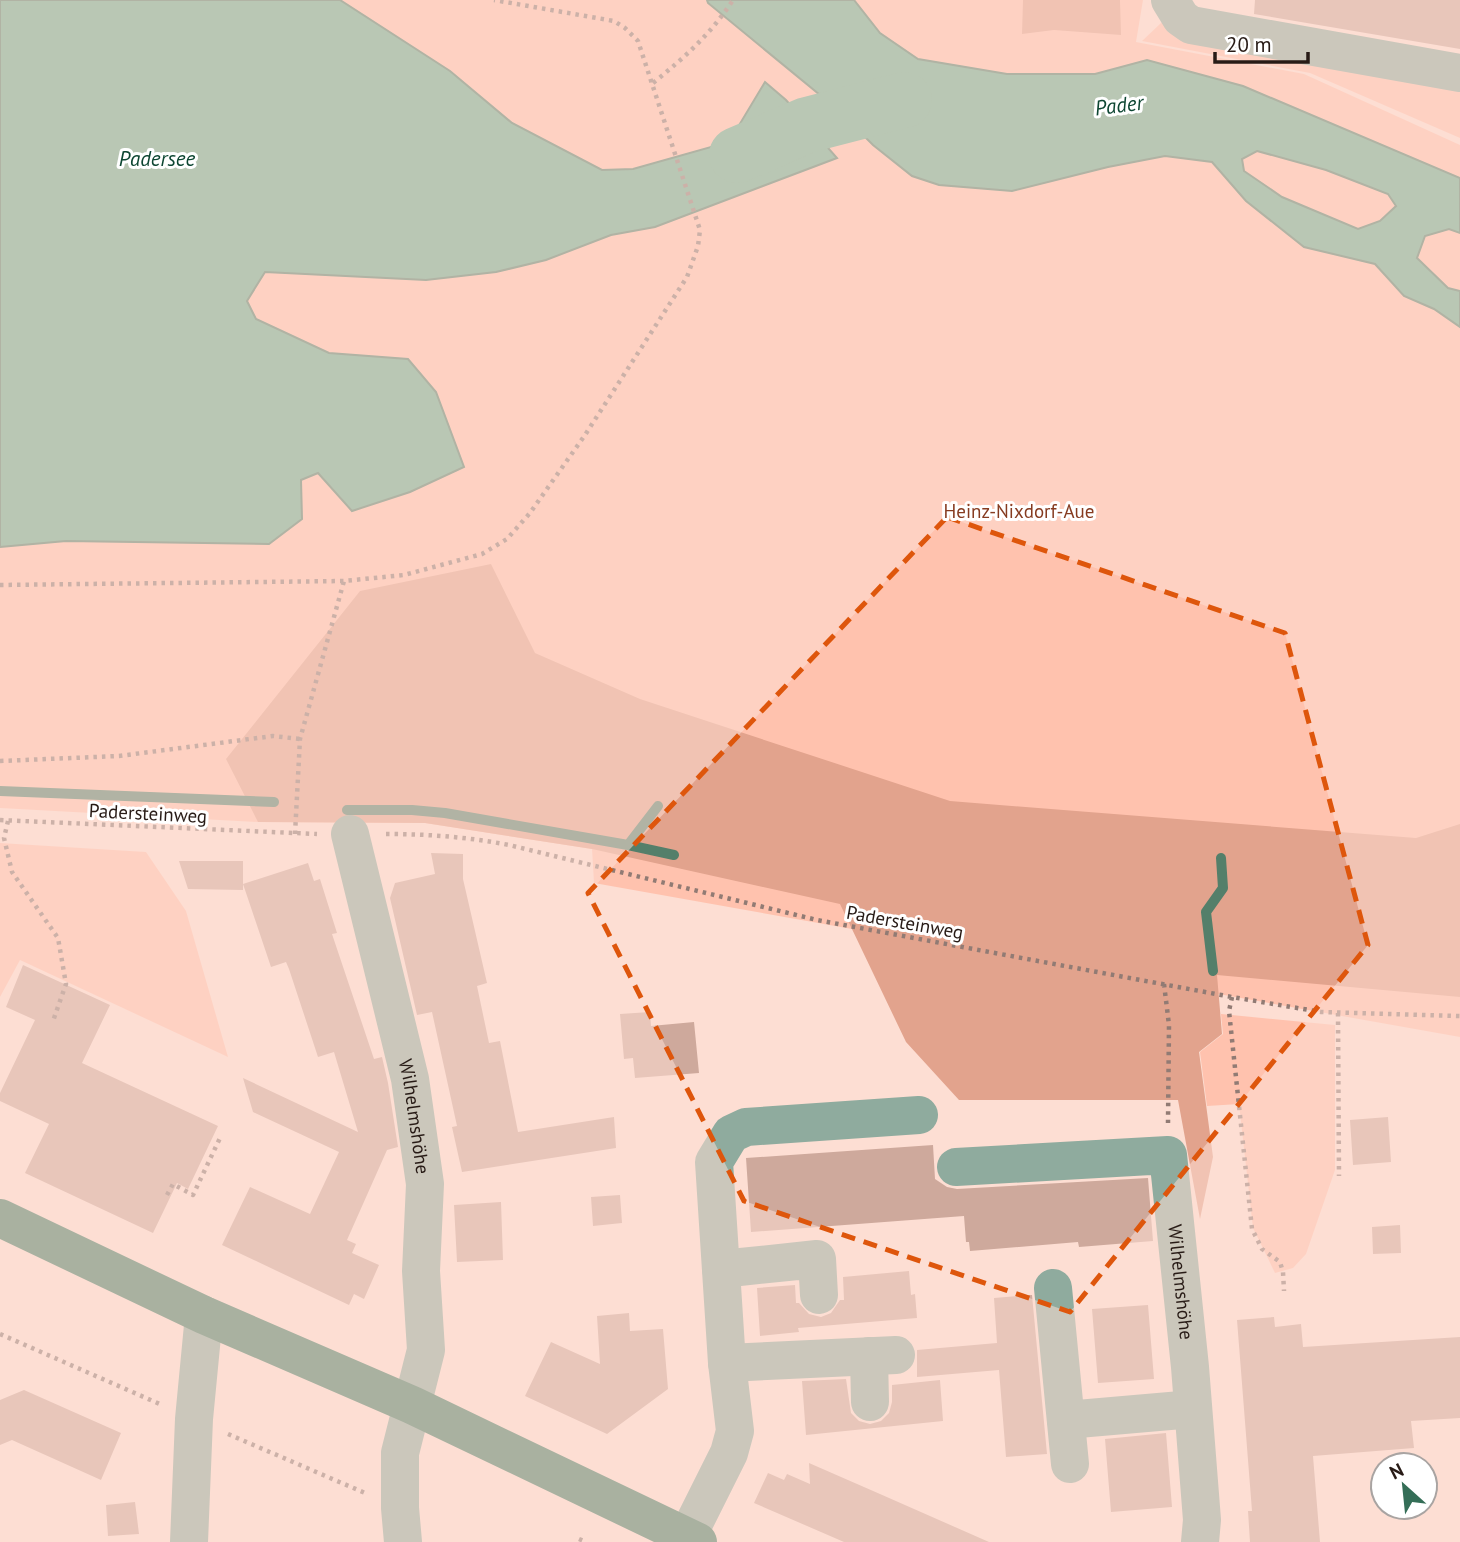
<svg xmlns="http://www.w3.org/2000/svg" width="1460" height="1542" viewBox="0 0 1460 1542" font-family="'PT Sans',sans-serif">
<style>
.green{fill:#ffc2ae}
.forest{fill:#e2a38d}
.water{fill:#67aa8e;stroke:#547f6a;stroke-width:2;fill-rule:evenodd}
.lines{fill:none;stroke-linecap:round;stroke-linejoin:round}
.stream{stroke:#547f6a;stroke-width:10}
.river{stroke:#67aa8e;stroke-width:56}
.building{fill:#cea99c}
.path{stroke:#917b74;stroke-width:4.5;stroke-dasharray:3.5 5;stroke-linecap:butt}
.minor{stroke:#8fab9e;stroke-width:38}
.major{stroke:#437a63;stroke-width:38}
.marked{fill:none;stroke:#de560c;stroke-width:5;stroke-dasharray:14 9;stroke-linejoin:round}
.labels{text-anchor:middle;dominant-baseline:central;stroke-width:6;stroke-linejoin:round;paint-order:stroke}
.park-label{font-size:19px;fill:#863b20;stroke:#fff}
.street-label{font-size:19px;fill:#281b16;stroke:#fff}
.water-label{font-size:21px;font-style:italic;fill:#0d4632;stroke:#fff}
</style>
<rect width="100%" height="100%" fill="#fdded3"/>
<!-- green -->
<path class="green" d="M340,0H707L708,3L759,44L918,59L880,33L854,0H1143L1136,42L1304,74L1460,145V1037L594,883L592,849L425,823L258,822L0,808V547L66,541L300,496L301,480L318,473L352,511L408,359L329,353L256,319L247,301L265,272L426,280L496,272L546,260L611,235L602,170L512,123L450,71Z
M1180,5L1460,57V138L1310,73L1142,41Z
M0,843L146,852L186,911L228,1057L20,960L0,997Z
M1221,1014L1335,1025V1170L1306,1254L1293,1268L1275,1273L1253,1228L1239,1104L1207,1106L1200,1052L1223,1034Z"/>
<!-- forest -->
<path class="forest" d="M1023,0H1120L1121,35L1054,30L1022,34Z
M491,564L535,653L640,699L950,801L1416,838L1460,824V997L1217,975L1222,1034L1199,1052L1213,1157L1200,1219L1178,1100H959L906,1042L840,904L592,849L425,823L258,822L226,759L360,591Z"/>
<!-- water -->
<path class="water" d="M0,0H340L450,71L512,123L602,170L633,169L729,142L765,82L786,100L837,158L655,227L611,235L546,260L496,272L426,280L265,272L247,301L256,319L329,353L408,359L436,392L464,467L410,492L352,511L318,473L301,480L302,519L269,544L66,541L0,547Z
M707,0H854L880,33L918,59L1007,74H1095L1147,60L1243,86L1460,178V233L1449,229L1425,236L1417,258L1448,288L1460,291V327L1434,309L1404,296L1375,264L1304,247L1246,201L1212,162L1165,156L1108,167L1012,191L939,185L912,176L873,145L837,109L708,3ZM1257,151L1326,170L1388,194L1396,206L1380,221L1358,229L1282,197L1244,171L1242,159Z"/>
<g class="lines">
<!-- stream -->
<path class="stream" d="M0,791L274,802
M347,810H412L445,813L628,845L658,806
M628,845L674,855
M1213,971L1206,912L1223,888L1221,858"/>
<!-- river -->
<path class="river" d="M737,155L807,125L904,100"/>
</g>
<!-- building -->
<path class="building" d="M1255,0H1460V49L1254,14Z
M431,853L463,854V879L487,983L477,986L489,1043L500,1041L518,1132L614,1117L616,1148L462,1172L452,1127L457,1126L432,1012L417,1015L390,898L395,883L435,874Z
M179,861H243V890L188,889Z
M308,863L314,881L320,879L337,933L332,934L374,1059L382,1057L388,1083L398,1147L387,1150L347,1240L356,1244L352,1253L379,1265L364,1299L354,1294L349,1305L222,1245L250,1187L310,1214L339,1152L253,1112L243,1078L358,1132L334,1052L318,1057L289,969L286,962L271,967L243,884Z
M23,965L110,1005L82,1063L218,1126L188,1189L177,1183L153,1233L25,1173L49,1124L0,1101V1093L35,1020L6,1007Z
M650,1012L651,1026L694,1022L699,1073L635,1078L633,1058L624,1059L620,1014Z
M1388,1117L1391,1162L1353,1165L1350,1120Z
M933,1145L935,1179L947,1187L957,1189L1148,1178L1153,1241L1079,1247L1078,1242L970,1251L969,1242H966L964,1216L751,1232L746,1158Z
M620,1195L622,1223L593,1226L591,1197Z
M501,1202L503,1260L457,1262L454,1205Z
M1400,1225L1401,1253L1373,1254L1372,1227Z
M909,1271L911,1295L915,1294L917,1318L798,1328L799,1332L760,1336L757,1288L795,1285L796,1303H799L809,1314L821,1317L831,1313L840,1300H844L843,1277Z
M1032,1295L1047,1454L1006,1457L999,1370L917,1377V1350L997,1343L994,1298Z
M1148,1305L1154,1379L1098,1383L1092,1309Z
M629,1313L630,1331L663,1329L668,1389L607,1434L525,1396L551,1342L600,1364L597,1316Z
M1274,1317L1275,1327L1301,1324L1303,1347L1460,1337V1418L1411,1421L1414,1448L1313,1456L1320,1542H1250L1248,1511H1252L1237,1320Z
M846,1379L851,1413L859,1421L870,1424L881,1421L889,1413L892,1402V1385L940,1380L943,1421L806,1435L802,1381Z
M24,1390L121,1433L101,1480L12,1440L0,1445V1400Z
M1166,1433L1172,1507L1111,1512L1105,1439Z
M809,1463L880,1494L989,1542H844L754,1503L768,1473L784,1480L787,1474L810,1484Z
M135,1502L139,1534L108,1536L106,1505Z"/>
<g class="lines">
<!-- path -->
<path class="path" d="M653,83C685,57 710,35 733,0
M0,585L344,581L404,575L482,554L507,539L530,513L585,435L687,277L698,246L700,230L638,41L625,28L614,21L494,0
M0,761L119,756L273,736L300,739
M0,820L317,834
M8,821L4,838L12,872L58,938L66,984L53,1021
M295,834L300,739L344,581
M386,834C428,834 468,837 509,845L817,920L1232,997L1321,1012L1460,1016
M1164,984L1169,1025L1168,1123
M1232,997L1229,1011L1252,1229L1262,1249L1280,1262L1283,1272L1284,1291
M1338,1013L1339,1176
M167,1195L173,1184L193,1195L220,1138
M0,1334L162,1405
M228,1434L365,1493
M579,1539L586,1542"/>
<!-- minor -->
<g class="minor">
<path d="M1170,0L1181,18L1191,25L1460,73"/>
<path id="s1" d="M350,834L410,1079L425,1184L421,1271L426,1350L400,1453V1508L403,1542"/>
<path id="s2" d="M956,1167L1168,1155L1190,1367L1202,1520L1200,1542"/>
<path d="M721,1269L817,1259L819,1295"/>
<path d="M1053,1288L1070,1464"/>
<path d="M869,1356L870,1402"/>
<path d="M727,1363L896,1355"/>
<path d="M1066,1420L1193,1409"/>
<path d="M687,1537L729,1453L735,1431L727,1363L714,1162L731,1134L746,1127L919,1115"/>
<path d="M189,1542L194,1419L204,1315"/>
</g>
<!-- major -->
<path class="major" d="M0,1218L204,1315L412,1405L698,1542"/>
</g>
<!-- marked area -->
<path d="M0 0H1460V1542H0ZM947,517L1285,633L1368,945L1070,1312L744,1201L588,893Z" fill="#fdded3" fill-opacity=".55" fill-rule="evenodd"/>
<path class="marked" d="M947,517L1285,633L1368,945L1070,1312L744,1201L588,893Z"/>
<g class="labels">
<!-- park labels -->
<g class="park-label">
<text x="1019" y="511">Heinz-Nixdorf-Aue</text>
</g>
<!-- street labels -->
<g class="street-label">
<text transform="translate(148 813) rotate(3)">Padersteinweg</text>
<text transform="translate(905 922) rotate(10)">Padersteinweg</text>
<text stroke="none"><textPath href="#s1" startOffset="290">Wilhelmshöhe</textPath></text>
<text stroke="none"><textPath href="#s2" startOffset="340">Wilhelmshöhe</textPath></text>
</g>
<!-- water labels -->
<g class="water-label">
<text transform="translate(1119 105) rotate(-7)">Pader</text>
<text x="157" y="158">Padersee</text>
</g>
</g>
<!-- north arrow -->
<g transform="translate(1404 1486) rotate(333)"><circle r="33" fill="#ffffff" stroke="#a9a4a2" stroke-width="2"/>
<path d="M0-5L12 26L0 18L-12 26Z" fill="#346e57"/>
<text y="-10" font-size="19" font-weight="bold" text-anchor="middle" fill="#281b16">N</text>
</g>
<!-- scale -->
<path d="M1215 52v10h93v-10" fill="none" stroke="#281b16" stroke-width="3.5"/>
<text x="1226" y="52" font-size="21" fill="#281b16" stroke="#ffffff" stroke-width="5" paint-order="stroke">20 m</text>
</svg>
